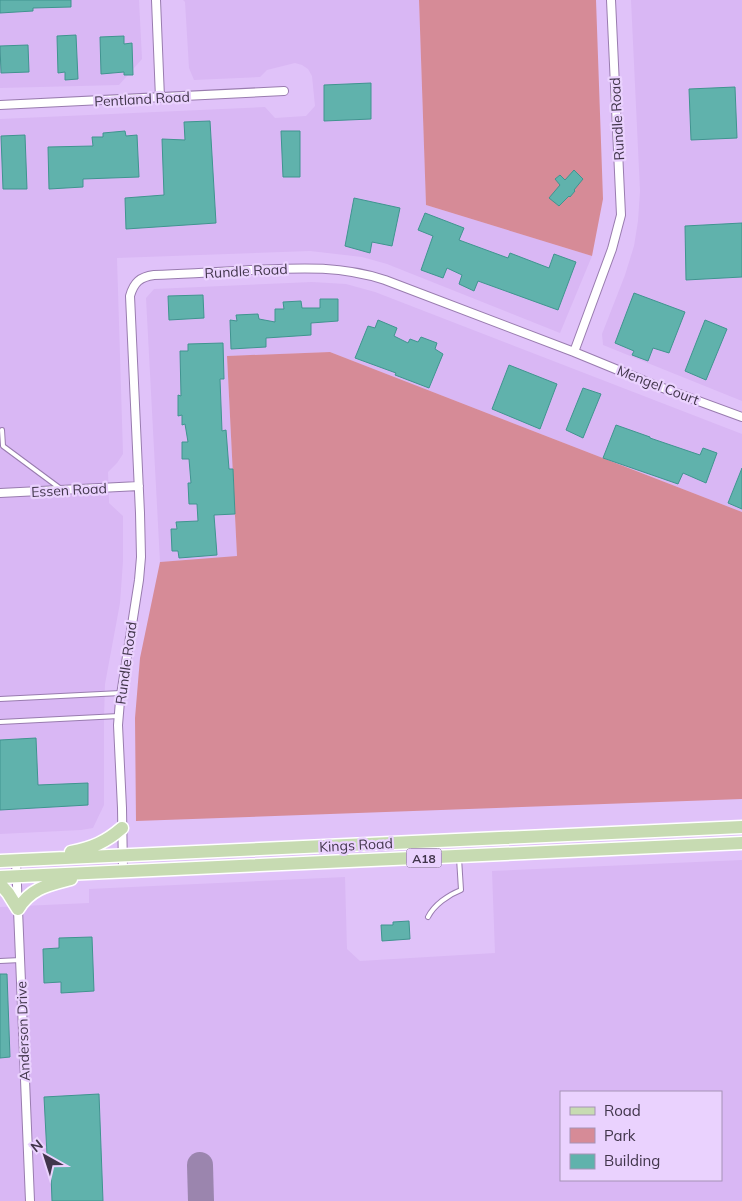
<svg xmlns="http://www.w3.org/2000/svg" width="742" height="1201" viewBox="0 0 742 1201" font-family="Mulish,sans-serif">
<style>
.built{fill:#d9b7f4;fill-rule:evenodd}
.green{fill:#d68b97}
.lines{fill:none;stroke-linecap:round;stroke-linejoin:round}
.taxiway{stroke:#9b85ae;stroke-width:26}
.building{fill:#60b2ac;stroke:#40948f}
.service-casing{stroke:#997caf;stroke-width:6}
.minor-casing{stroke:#997caf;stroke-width:10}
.primary-casing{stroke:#fff;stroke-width:15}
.service{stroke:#fff;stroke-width:4}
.minor{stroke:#fff;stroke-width:8}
.primary{stroke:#c7dbb2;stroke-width:12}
.labels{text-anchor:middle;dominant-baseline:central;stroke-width:4.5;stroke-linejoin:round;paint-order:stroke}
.shield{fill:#ead2fe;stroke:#746481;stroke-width:1}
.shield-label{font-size:12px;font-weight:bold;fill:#41354b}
.street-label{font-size:14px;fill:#41354b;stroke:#ead2fe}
</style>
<rect width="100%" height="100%" fill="#e0c2f9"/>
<!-- built -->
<path class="built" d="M0,0H139L142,59L119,85L0,88Z
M183,0H419L426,205L592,256L560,333L387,264L362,257L310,251L117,258L123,454L117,463L108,472L109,503L123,516V561L120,603L105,684L104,719V805L93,828L81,830L0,834V119L265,107L275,118L306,116L315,106L312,76L308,69L302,65L295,63L267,70L260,77L194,80L189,68L185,2Z
M631,0H742V401L603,345L602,334L625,275L634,246L638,221L640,191Z
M312,282L346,284L375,292L742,434V512L330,352L227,356L237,557L160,562L146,298L154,289Z
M742,860V1201H0V907L89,903V889L345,877L347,949L360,961L495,953L492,871ZM561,1092H721V1180H561Z"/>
<!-- green -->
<path class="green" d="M419,0H596L603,199L592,256L426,205Z
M330,352L742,512V799L136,821L135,718L140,658L160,562L237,556L227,356Z"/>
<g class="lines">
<!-- taxiway -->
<path class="taxiway" d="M200,1165L201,1201"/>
</g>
<!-- building -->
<path class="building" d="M0,0H71V7L33,8V11L0,13Z
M76,35L78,79L65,80V72L58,73L57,36Z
M124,36V44L132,43L133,75H124V72L101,74L100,37Z
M28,45L29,72L1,73L0,46Z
M371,83V119L324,121V85Z
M735,87L737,138L691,140L689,89Z
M210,121L216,223L126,229L125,198L164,195L162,139L185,140L184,122Z
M125,131L126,136L137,135L139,177L83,179V187L49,189L48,147L93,146L92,137H103V133Z
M281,131H300V177H283Z
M25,135L27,189H3L1,136Z
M574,170L583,179L574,190L575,191L570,197L569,196L559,206L549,198L560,185L555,179L560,175L565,180Z
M354,198L400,208L392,246L372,242L370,253L345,246Z
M425,213L464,228L459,240L508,258L510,253L549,268L554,254L576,262L558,310L478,281L474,291L459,284L462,275L447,268L443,278L421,270L433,236L418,230Z
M742,223V277L686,280L685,226Z
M634,293L685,312L669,353L653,348L648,361L632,355L634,351L615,343Z
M203,295L204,318L169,320L168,296Z
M320,299H338V321L311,323V335L266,338V347L231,349L230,320L237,321L236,315L258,314L259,319L275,322V309H284L283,302L301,301L302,308H320Z
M378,320L397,328L394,336L408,343L410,339L418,342L421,337L437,343L435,349L443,354L429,388L395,375L396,373L355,358L368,326L375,328Z
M705,320L727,329L706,380L685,371Z
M223,343L224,379H220L222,431L226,430L229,469H233L235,514L214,515L217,555L179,558L178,551H172L171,529H177L176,522L198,521L197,504H189L188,483H191L189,459H182V442H188L185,424L182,425V415L178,416V395L181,396L180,351H188V344Z
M509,365L557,384L540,429L492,409Z
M583,388L601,394L583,438L566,430Z
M616,425L650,437V438L700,455L703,448L717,453L706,483L683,473L678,484L603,458Z
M742,468V509L728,503Z
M36,738L38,785L88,783V805L0,810V740Z
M409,921L410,939L382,941L381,925H393V922Z
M92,937L94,991L61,993V982L44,983L43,949L59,948V938Z
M0,974H7L10,1057L0,1058Z
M99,1094L103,1201H52L51,1174H48L44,1097Z"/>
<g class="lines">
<!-- service casing -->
<g class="service-casing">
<path id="service" d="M2,430L3,446L61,489
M0,699L121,693
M0,722L119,716
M428,917C434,905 448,895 461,890L459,858
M0,961L21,960"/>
</g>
<!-- minor casing -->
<g class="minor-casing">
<path id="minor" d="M156,0L160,98
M0,105L284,91
M574,352L652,384L742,417
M0,493L139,486
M16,861L30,1201
M123,871L122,808L118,725L120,701L139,580L141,557L140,513L130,296C134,282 140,277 154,275C187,274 219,272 251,270C299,268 338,265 385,280L574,352L612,249L621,215L611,0"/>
</g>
<!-- primary casing -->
<g class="primary-casing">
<path id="primary" d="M71,852C92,848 106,842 122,828
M0,861L742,827
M0,877L742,843
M0,884L8,893L18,909C31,888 48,885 71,879"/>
</g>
<!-- service -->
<use href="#service" class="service"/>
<!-- minor -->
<use href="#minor" class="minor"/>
<!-- primary -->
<use href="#primary" class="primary"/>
</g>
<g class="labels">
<!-- shield labels -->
<rect class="shield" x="406.5" y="848.5" width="35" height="19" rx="4"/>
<g class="shield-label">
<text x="424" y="858">A18</text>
</g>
<!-- street labels -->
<g class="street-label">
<text transform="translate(142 99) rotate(-3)">Pentland Road</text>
<text transform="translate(617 119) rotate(-93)">Rundle Road</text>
<text transform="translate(246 271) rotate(-3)">Rundle Road</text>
<text transform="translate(658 385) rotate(21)">Mengel Court</text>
<text transform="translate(69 490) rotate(-3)">Essen Road</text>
<text transform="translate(126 663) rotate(-82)">Rundle Road</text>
<text transform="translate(356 845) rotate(-3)">Kings Road</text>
<text transform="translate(23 1031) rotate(-92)">Anderson Drive</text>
</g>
</g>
<!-- legend -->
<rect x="560" y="1091" width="162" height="90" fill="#ead2fe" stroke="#a693b6"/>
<rect x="570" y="1107" width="25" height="8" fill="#c7dbb2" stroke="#a693b6"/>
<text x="604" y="1116" font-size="15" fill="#41354b">Road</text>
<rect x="570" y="1128" width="25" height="15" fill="#d68b97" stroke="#a693b6"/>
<text x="604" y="1141" font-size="15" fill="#41354b">Park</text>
<rect x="570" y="1154" width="25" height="15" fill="#60b2ac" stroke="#a693b6"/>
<text x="604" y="1166" font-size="15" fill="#41354b">Building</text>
<!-- north arrow -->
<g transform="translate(45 1156) rotate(321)" stroke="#ead2fe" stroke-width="4" paint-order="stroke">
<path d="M0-4L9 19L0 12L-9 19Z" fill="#41354b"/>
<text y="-8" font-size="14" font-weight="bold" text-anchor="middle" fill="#41354b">N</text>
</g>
</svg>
